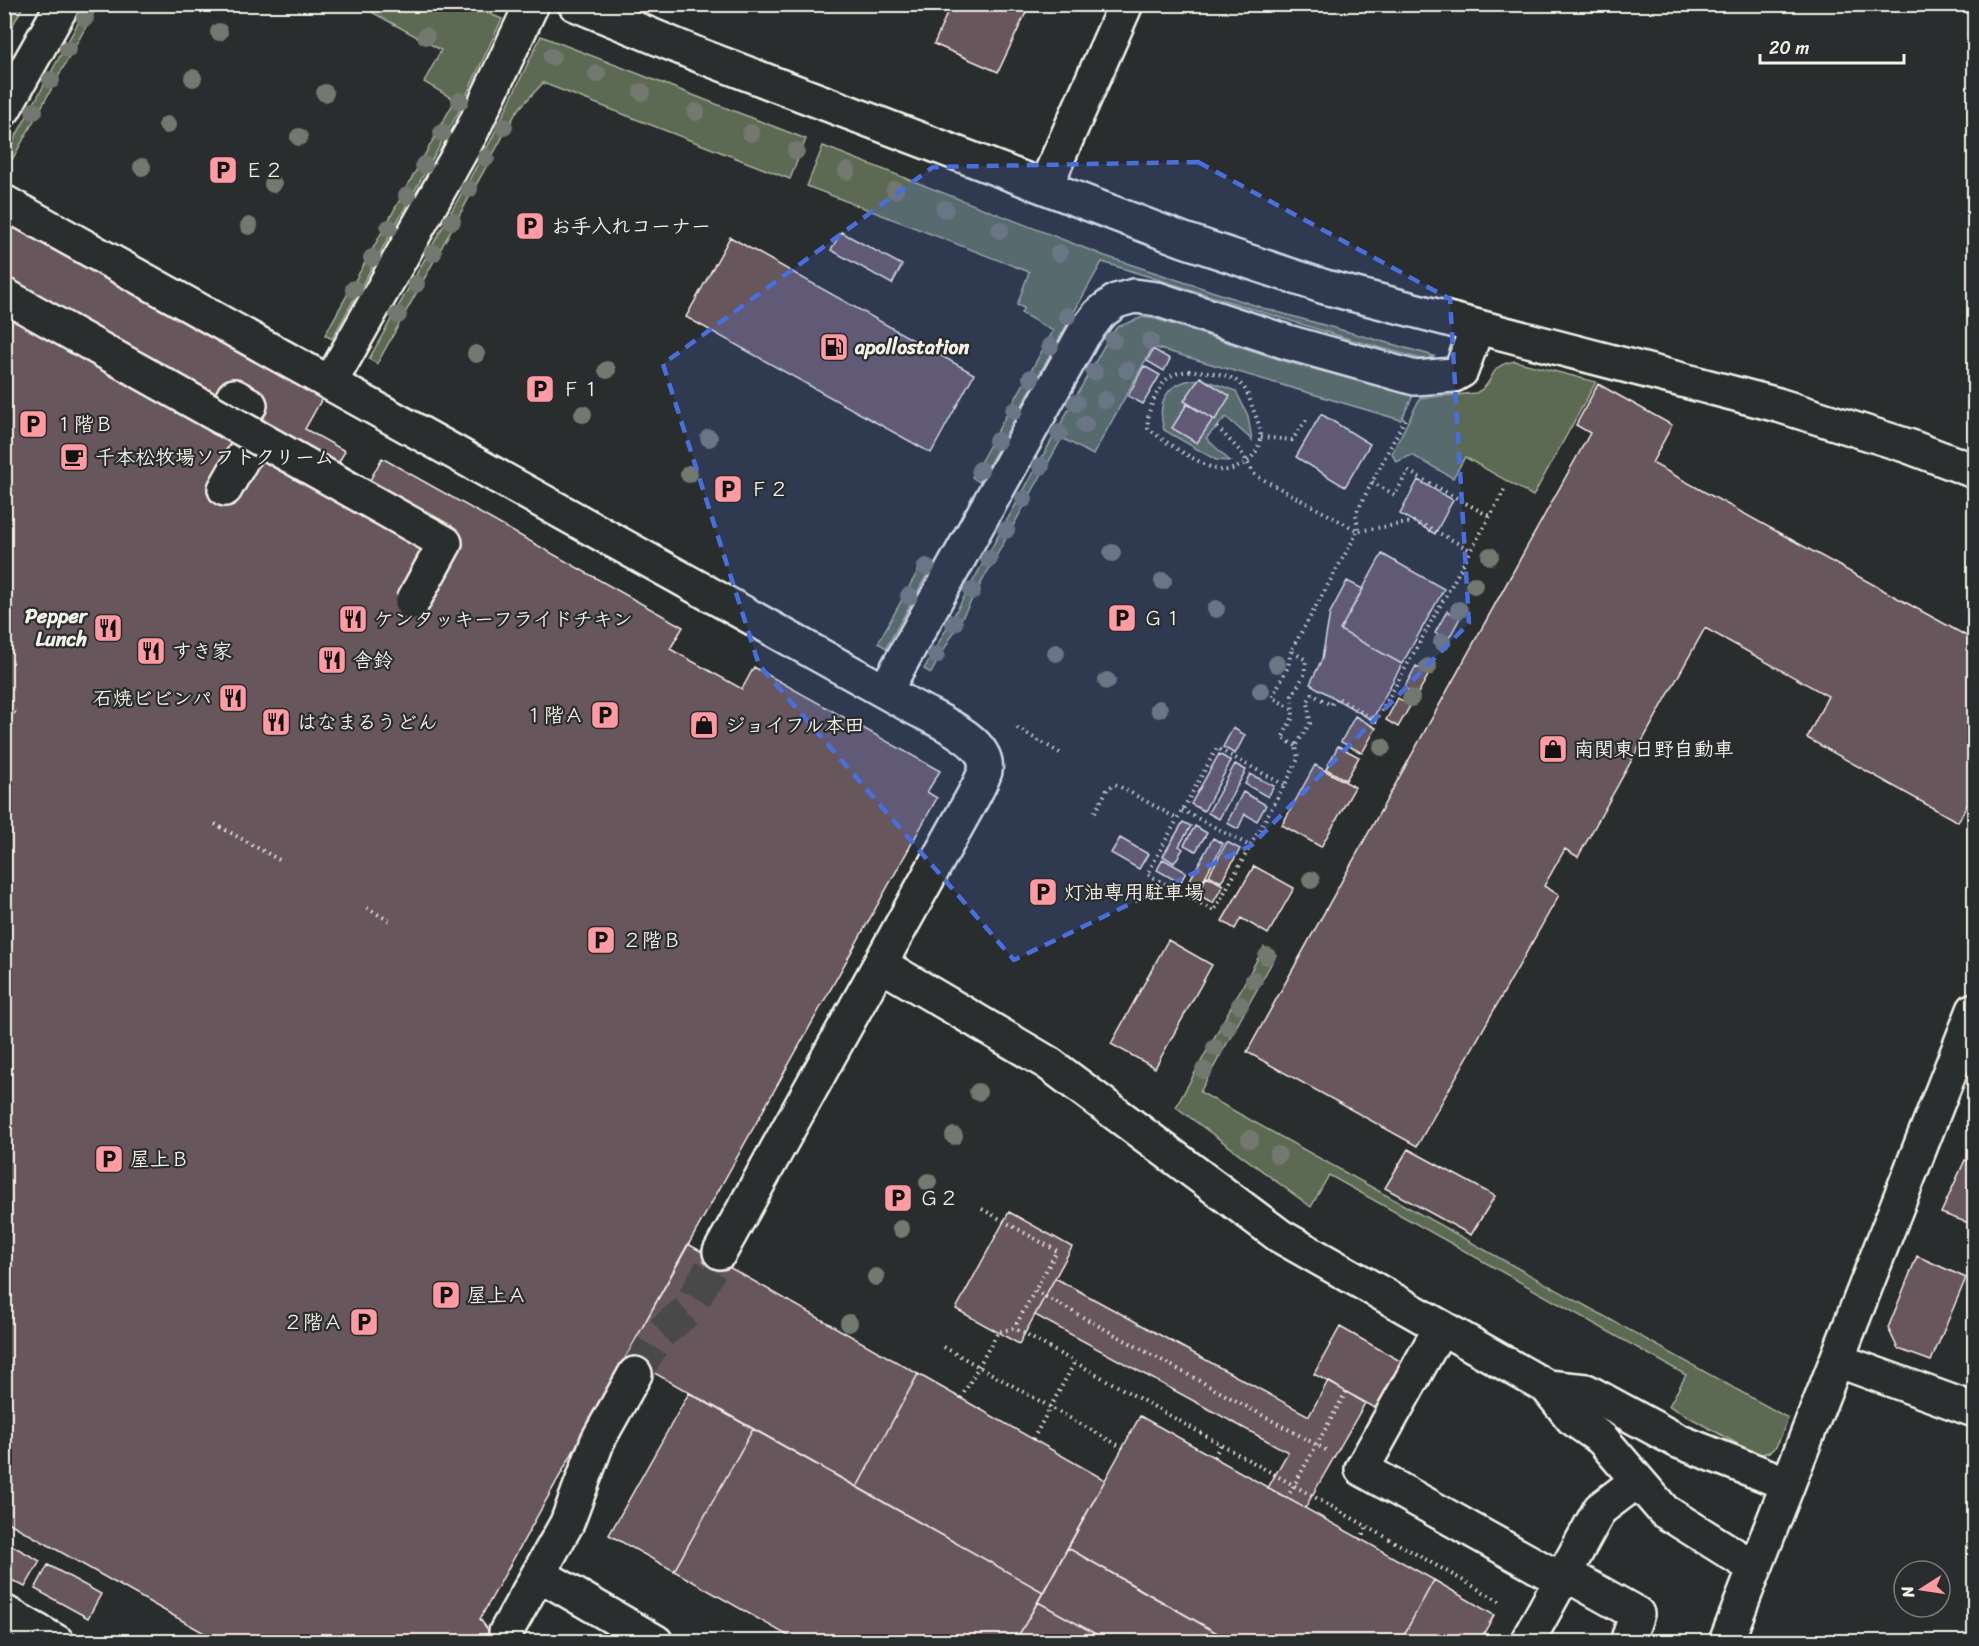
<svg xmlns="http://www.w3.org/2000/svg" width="1979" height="1646" viewBox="0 0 1979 1646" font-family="Sriracha,'Klee One',sans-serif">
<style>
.green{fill:#5b6b53;stroke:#a8ae9e;stroke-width:1.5}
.building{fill:#68565d;stroke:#f4f1e8;stroke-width:1.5}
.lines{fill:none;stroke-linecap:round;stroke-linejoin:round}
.minor-tunnel{stroke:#484a4a;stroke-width:33;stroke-dasharray:33 16;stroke-linecap:butt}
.minor-casing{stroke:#f4f1e8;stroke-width:38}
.path{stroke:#f4f1e8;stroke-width:4;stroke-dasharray:1.5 4.5;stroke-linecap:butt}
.minor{stroke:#2a2d2e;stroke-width:33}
.minor-bridge-casing{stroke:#f4f1e8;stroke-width:38;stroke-linecap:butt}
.minor-bridge{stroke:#2a2d2e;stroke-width:33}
.tree{fill:#73786f}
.marked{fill:#486fdb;fill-opacity:0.2;stroke:#486fdb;stroke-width:4.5;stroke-dasharray:12 8;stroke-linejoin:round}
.labels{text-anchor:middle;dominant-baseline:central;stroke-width:4.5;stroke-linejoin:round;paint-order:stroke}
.poi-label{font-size:20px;font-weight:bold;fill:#f4f1e8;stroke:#2a2d2e;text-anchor:start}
</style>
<rect width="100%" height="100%" fill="#2a2d2e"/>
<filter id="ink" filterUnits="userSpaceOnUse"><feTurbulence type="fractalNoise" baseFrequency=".0167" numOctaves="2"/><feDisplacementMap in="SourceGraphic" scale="12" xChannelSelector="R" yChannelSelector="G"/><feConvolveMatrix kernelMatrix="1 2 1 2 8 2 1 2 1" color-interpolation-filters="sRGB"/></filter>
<g filter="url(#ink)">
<!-- green -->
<path class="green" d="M14,4L24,5L5,39V21Z
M88,5H98L12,160L5,156Z
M359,5H468L502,19L458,113L332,339L325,335L455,100L424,82L441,50Z
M541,36L806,139L790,179L543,83L517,111L377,364L369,359L490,142Z
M823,146L1105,256L1263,308L1434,356L1425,360L1349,339L1102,262L979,482L972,477L1053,331L1021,313L1024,308L1017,305L1029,272L807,186Z
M1143,317L1156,319L1287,362L1413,396L1401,420L1153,347L1093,455L1062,438L931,673L924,669L1108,339L1117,327Z
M1515,361L1596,382L1533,496L1465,457L1453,478L1412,455L1396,462L1392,453L1420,398L1476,393C1498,382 1485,366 1515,361Z
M1202,379L1236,391L1248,416L1252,440L1226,417L1206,438L1230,461L1216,460L1164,430C1155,398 1170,380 1202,379Z
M924,560L933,564L886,648L878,643Z
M1264,947L1276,955L1200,1092L1788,1418C1780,1438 1777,1460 1752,1452L1669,1406L1686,1375L1329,1175L1311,1207L1176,1107Z"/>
<!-- building -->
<path class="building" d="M951,4H1030L998,72L934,44Z
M4,204L329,386L305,429L345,451L339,462L370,480L382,458L683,627L670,649L742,689L754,667L940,771L927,792L937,798L480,1619L497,1642H220L4,1520Z
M841,232L902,265L892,284L831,250Z
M730,237L974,374L931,453L686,317Z
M1153,349L1170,359L1164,371L1147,361Z
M1144,366L1160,375L1143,404L1128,396Z
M1200,377L1230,396L1215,420L1184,401Z
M1598,384L1672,425L1652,463L1974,640V792L1958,822L1807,738L1828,696L1705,628L1578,857L1565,849L1544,886L1559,895L1417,1146L1247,1052L1590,433L1576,425Z
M1187,404L1213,419L1197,443L1172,428Z
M1321,414L1370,444L1345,487L1296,457Z
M1418,480L1453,500L1435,534L1400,514Z
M1382,554L1444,589L1402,664L1340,630Z
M1347,581L1363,589L1340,630L1402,664L1372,720L1310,684L1322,659L1330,613Z
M1447,611L1460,618L1448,640L1435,633Z
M1416,666L1429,674L1417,695L1404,688Z
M1398,698L1410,706L1398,727L1386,720Z
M1355,716L1376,728L1362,753L1341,742Z
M1233,728L1245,735L1235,754L1223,747Z
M1338,746L1359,757L1346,780L1326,769Z
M1219,754L1231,761L1204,811L1191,804Z
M1235,764L1246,770L1219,819L1208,813Z
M1315,765L1355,787L1321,847L1282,825Z
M1250,774L1274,786L1268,797L1245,784Z
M1243,792L1266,805L1257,821L1245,814L1238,829L1227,823Z
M1183,822L1191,826L1179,846L1183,849L1174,863L1163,856Z
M1195,826L1207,833L1196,851L1184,845Z
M1120,838L1148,854L1139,869L1111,853Z
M1213,838L1223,844L1196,893L1186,887Z
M1227,842L1240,849L1221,882L1209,875Z
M1163,859L1186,872L1180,883L1157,870Z
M1254,866L1294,888L1268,934L1241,918L1235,929L1222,921Z
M1207,876L1223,885L1213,903L1197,894Z
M1168,940L1212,965L1155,1068L1111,1044Z
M1408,1149L1495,1196L1471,1235L1385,1188Z
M1965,1160L1974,1163V1225L1941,1213Z
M1009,1212L1072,1247L1019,1344L956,1309Z
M688,1244L918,1374L857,1487L626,1357Z
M1917,1256L1966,1278L1931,1361L1898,1349L1888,1328Z
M1055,1278L1309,1416L1328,1381L1365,1403L1305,1508L1268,1488L1288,1452L1035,1315Z
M1340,1327L1402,1362L1377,1409L1314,1374Z
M918,1374L1105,1480L1043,1592L857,1487Z
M689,1393L753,1429L674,1571L609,1535Z
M1140,1416L1434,1580L1400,1642H1233L1068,1548Z
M753,1429L1043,1592L1015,1642H799L674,1571Z
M4,1541L40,1561L25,1587L4,1576Z
M1068,1548L1141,1590L1233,1642H1110L1038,1602Z
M48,1565L101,1594L88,1618L35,1589Z
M1434,1580L1494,1615L1479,1642H1400Z
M1038,1602L1110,1642H1015Z"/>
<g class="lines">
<!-- minor-tunnel -->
<path class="minor-tunnel" d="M635,1374L658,1335L687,1311L720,1252"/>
<!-- minor casing -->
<g class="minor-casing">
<path id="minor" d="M575,4L701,56L1184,240L1325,287L1778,405L1908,446L1974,471
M4,109L63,4
M1045,187L1126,4
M4,202L911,706C933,718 991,741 985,771C983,778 978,787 975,793L720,1252
M330,383L471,133L532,4
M222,418L234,396L250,405
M225,489L255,436
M885,691L1083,335L1099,314L1116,301L1134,296L1157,299L1287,342L1415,378L1454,375L1461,371L1477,327
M880,964L1048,1063L1280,1236L1547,1387L1572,1418L1602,1439L1664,1511L1755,1568
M1441,1327L1362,1469L1549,1573H1564L1637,1614L1627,1642
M1837,1360L1974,1410
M1547,1387L1586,1391L1678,1441L1788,1484
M539,1574L656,1642
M4,1612L57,1642
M506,1632L567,1523L598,1440L635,1374
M1527,1642L1600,1509L1637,1481
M1726,1642L1974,1010"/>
</g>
<!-- path -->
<path class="path" d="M1189,371C1204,371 1226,373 1238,382C1247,388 1250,400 1253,409C1257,419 1262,430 1260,440C1258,459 1233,475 1215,469C1195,461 1164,442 1148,428C1146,413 1156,390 1167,379C1173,373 1182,372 1189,371Z
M1405,419L1356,513L1358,531L1414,522L1430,528L1470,550
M1217,427L1241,452L1255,475L1358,531L1291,651L1306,660L1304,675L1292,696L1293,717L1282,738L1296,746
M1261,437L1292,440L1307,419
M1372,482L1395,495L1408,471L1489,516
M1291,651L1288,667L1272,697L1292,709
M4,706L19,715
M1017,728L1060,753
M1284,785L1217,748L1147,874L1214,911L1289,777L1298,759L1296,746L1310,723L1308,701L1312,694L1331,705L1336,697L1376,721L1505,489
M1182,810L1250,846
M1095,812L1108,788L1115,784L1178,819
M215,824L283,862
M367,908L393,923
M982,1209L1057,1251L1014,1328
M1035,1291L1326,1450
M944,1347L1123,1448
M961,1398L998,1332L1014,1328L1503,1603
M1033,1439L1075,1362
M1214,1457L1221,1444
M1287,1498L1346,1392
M1360,1540L1367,1527"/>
<!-- minor -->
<use href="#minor" class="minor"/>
<!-- minor-bridge casing -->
<g class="minor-bridge-casing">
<path id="minor-bridge" d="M4,295L445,543L412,603"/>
</g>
<!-- minor-bridge -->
<use href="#minor-bridge" class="minor-bridge"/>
</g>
<!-- trees -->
<g class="tree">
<circle cx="85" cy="18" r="9"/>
<circle cx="219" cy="32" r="9"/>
<circle cx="426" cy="36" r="9"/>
<circle cx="68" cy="49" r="9"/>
<circle cx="552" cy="57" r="9"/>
<circle cx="597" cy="74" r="9"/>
<circle cx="193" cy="78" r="9"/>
<circle cx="51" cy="80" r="9"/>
<circle cx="642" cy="92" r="9"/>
<circle cx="325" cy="93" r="9"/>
<circle cx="460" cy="101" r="9"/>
<circle cx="34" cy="111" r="9"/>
<circle cx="696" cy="112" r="9"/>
<circle cx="167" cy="125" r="9"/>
<circle cx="504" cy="127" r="9"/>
<circle cx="442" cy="133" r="9"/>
<circle cx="751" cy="133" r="9"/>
<circle cx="299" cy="137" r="9"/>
<circle cx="796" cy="151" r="9"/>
<circle cx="486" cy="158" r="9"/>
<circle cx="424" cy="165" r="9"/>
<circle cx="142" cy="167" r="9"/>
<circle cx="847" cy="171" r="9"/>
<circle cx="273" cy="184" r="9"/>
<circle cx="469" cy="189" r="9"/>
<circle cx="895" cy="190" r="9"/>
<circle cx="407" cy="196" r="9"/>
<circle cx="945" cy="209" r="9"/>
<circle cx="452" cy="221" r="9"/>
<circle cx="249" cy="226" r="9"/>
<circle cx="389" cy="228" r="9"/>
<circle cx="1000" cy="230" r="9"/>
<circle cx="433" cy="253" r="9"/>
<circle cx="1059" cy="253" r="9"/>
<circle cx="372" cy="258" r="9"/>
<circle cx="416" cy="284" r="9"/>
<circle cx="354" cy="289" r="9"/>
<circle cx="398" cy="315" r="9"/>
<circle cx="1067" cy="316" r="9"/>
<circle cx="1113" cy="340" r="9"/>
<circle cx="1150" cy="341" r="9"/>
<circle cx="1050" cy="346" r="9"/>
<circle cx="476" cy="354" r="9"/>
<circle cx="607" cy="370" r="9"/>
<circle cx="1127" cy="370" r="9"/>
<circle cx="1094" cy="372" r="9"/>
<circle cx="1031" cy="378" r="9"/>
<circle cx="1105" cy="400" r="9"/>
<circle cx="1076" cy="403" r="9"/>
<circle cx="1014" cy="411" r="9"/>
<circle cx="583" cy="414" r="9"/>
<circle cx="1085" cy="425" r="9"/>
<circle cx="1059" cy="433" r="9"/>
<circle cx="709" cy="438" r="9"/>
<circle cx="997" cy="441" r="9"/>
<circle cx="1041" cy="466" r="9"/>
<circle cx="980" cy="470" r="9"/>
<circle cx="689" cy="474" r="9"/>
<circle cx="1024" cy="499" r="9"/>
<circle cx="1006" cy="530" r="9"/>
<circle cx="1112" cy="553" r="9"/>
<circle cx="1490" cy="556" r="9"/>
<circle cx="989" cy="559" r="9"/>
<circle cx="926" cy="567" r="9"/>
<circle cx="1163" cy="581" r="9"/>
<circle cx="1474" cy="585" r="9"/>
<circle cx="972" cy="591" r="9"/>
<circle cx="909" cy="596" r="9"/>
<circle cx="1216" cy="609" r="9"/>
<circle cx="1459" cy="610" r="9"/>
<circle cx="954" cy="623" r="9"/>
<circle cx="1442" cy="642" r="9"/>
<circle cx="1056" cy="653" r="9"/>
<circle cx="936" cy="655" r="9"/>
<circle cx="1277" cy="664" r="9"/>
<circle cx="1428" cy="667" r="9"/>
<circle cx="1107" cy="681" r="9"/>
<circle cx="1261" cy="691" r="9"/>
<circle cx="1411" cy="698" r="9"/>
<circle cx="1159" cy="709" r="9"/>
<circle cx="1382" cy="747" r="9"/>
<circle cx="1311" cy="880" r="9"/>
<circle cx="1267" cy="956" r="9"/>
<circle cx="1254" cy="980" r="9"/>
<circle cx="1240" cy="1005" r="9"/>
<circle cx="1228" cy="1027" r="9"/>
<circle cx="1215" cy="1048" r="9"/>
<circle cx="1204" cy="1070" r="9"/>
<circle cx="978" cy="1092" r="9"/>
<circle cx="954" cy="1136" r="9"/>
<circle cx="1250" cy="1139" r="9"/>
<circle cx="1278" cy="1155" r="9"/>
<circle cx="928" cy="1182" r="9"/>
<circle cx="901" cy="1229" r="9"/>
<circle cx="876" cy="1277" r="9"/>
<circle cx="849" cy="1323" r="9"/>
</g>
</g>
<!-- marked area -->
<path class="marked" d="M1198,162L1450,299L1469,623L1252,845L1014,960L759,665L663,364L933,167Z"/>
<!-- icons -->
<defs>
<g id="parking-square" transform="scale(1.5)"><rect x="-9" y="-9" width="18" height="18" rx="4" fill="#ff9aa2" stroke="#2a2d2e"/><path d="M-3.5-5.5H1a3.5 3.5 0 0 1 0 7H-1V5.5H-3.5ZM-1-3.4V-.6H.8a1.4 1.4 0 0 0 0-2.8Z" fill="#111"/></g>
<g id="fuel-square" transform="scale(1.5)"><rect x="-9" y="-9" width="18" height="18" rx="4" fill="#ff9aa2" stroke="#2a2d2e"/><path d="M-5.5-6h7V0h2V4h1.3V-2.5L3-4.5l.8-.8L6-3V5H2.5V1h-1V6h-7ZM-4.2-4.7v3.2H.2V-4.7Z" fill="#111"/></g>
<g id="cafe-square" transform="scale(1.5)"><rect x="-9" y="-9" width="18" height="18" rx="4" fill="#ff9aa2" stroke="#2a2d2e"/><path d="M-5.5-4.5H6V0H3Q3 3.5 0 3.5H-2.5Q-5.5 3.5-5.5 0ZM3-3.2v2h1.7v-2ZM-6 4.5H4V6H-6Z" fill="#111"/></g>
<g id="restaurant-square" transform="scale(1.5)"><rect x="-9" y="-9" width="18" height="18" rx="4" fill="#ff9aa2" stroke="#2a2d2e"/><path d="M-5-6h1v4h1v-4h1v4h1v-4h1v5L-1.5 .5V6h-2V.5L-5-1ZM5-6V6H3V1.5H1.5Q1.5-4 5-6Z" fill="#111"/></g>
<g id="shop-square" transform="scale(1.5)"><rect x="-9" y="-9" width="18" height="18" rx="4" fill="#ff9aa2" stroke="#2a2d2e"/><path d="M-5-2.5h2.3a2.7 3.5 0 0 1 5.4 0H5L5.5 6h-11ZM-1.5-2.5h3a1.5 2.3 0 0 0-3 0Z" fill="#111"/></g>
</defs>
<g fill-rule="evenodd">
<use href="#parking-square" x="223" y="170"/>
<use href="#parking-square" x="530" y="226"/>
<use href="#fuel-square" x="834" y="347"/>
<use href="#parking-square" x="540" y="389"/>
<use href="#parking-square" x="33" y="424"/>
<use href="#cafe-square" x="74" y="457"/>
<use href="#parking-square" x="728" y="489"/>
<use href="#parking-square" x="1122" y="618"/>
<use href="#restaurant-square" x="353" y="619"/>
<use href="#restaurant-square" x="108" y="628"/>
<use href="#restaurant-square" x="151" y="651"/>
<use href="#restaurant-square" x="332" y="660"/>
<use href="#restaurant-square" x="233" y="698"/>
<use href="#parking-square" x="605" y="715"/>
<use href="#restaurant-square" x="276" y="722"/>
<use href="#shop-square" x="704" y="725"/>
<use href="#shop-square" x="1553" y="749"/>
<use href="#parking-square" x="1043" y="892"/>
<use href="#parking-square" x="601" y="940"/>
<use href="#parking-square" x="109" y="1159"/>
<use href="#parking-square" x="898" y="1198"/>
<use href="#parking-square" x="446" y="1295"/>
<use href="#parking-square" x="364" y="1322"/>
</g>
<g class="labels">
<!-- poi labels -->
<g class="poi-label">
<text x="244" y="170">Ｅ２</text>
<text x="551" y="226">お手入れコーナー</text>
<text x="855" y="347">apollostation</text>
<text x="561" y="389">Ｆ１</text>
<text x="54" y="424">１階Ｂ</text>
<text x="95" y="457">千本松牧場ソフトクリーム</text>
<text x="749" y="489">Ｆ２</text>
<text x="87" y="616" text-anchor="end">Pepper<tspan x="87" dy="23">Lunch</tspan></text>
<text x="1143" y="618">Ｇ１</text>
<text x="374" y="619">ケンタッキーフライドチキン</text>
<text x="172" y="651">すき家</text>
<text x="353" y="660">舎鈴</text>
<text x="212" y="698" text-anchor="end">石焼ビビンパ</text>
<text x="584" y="715" text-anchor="end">１階Ａ</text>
<text x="297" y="722">はなまるうどん</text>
<text x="725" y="725">ジョイフル本田</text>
<text x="1574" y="749">南関東日野自動車</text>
<text x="1064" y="892">灯油専用駐車場</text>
<text x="622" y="940">２階Ｂ</text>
<text x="130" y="1159">屋上Ｂ</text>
<text x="919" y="1198">Ｇ２</text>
<text x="467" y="1295">屋上Ａ</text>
<text x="343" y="1322" text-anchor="end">２階Ａ</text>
</g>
</g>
<!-- margin -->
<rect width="1979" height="1646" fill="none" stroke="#2a2d2e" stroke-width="24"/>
<rect x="12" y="12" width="1955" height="1622" fill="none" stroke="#f4f1e8" stroke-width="2" filter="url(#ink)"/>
<!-- north arrow -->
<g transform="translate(1922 1589) rotate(258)"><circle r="28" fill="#2a2d2e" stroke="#7b7b78" stroke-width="1.5"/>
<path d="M0-4.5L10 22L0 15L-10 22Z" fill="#ff9aa2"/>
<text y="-9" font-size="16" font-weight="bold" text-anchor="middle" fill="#f4f1e8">N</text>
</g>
<!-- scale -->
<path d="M1760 54v9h144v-9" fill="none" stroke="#f4f1e8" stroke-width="3"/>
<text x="1769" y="54" font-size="18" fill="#f4f1e8" stroke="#2a2d2e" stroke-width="4.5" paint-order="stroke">20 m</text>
</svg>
